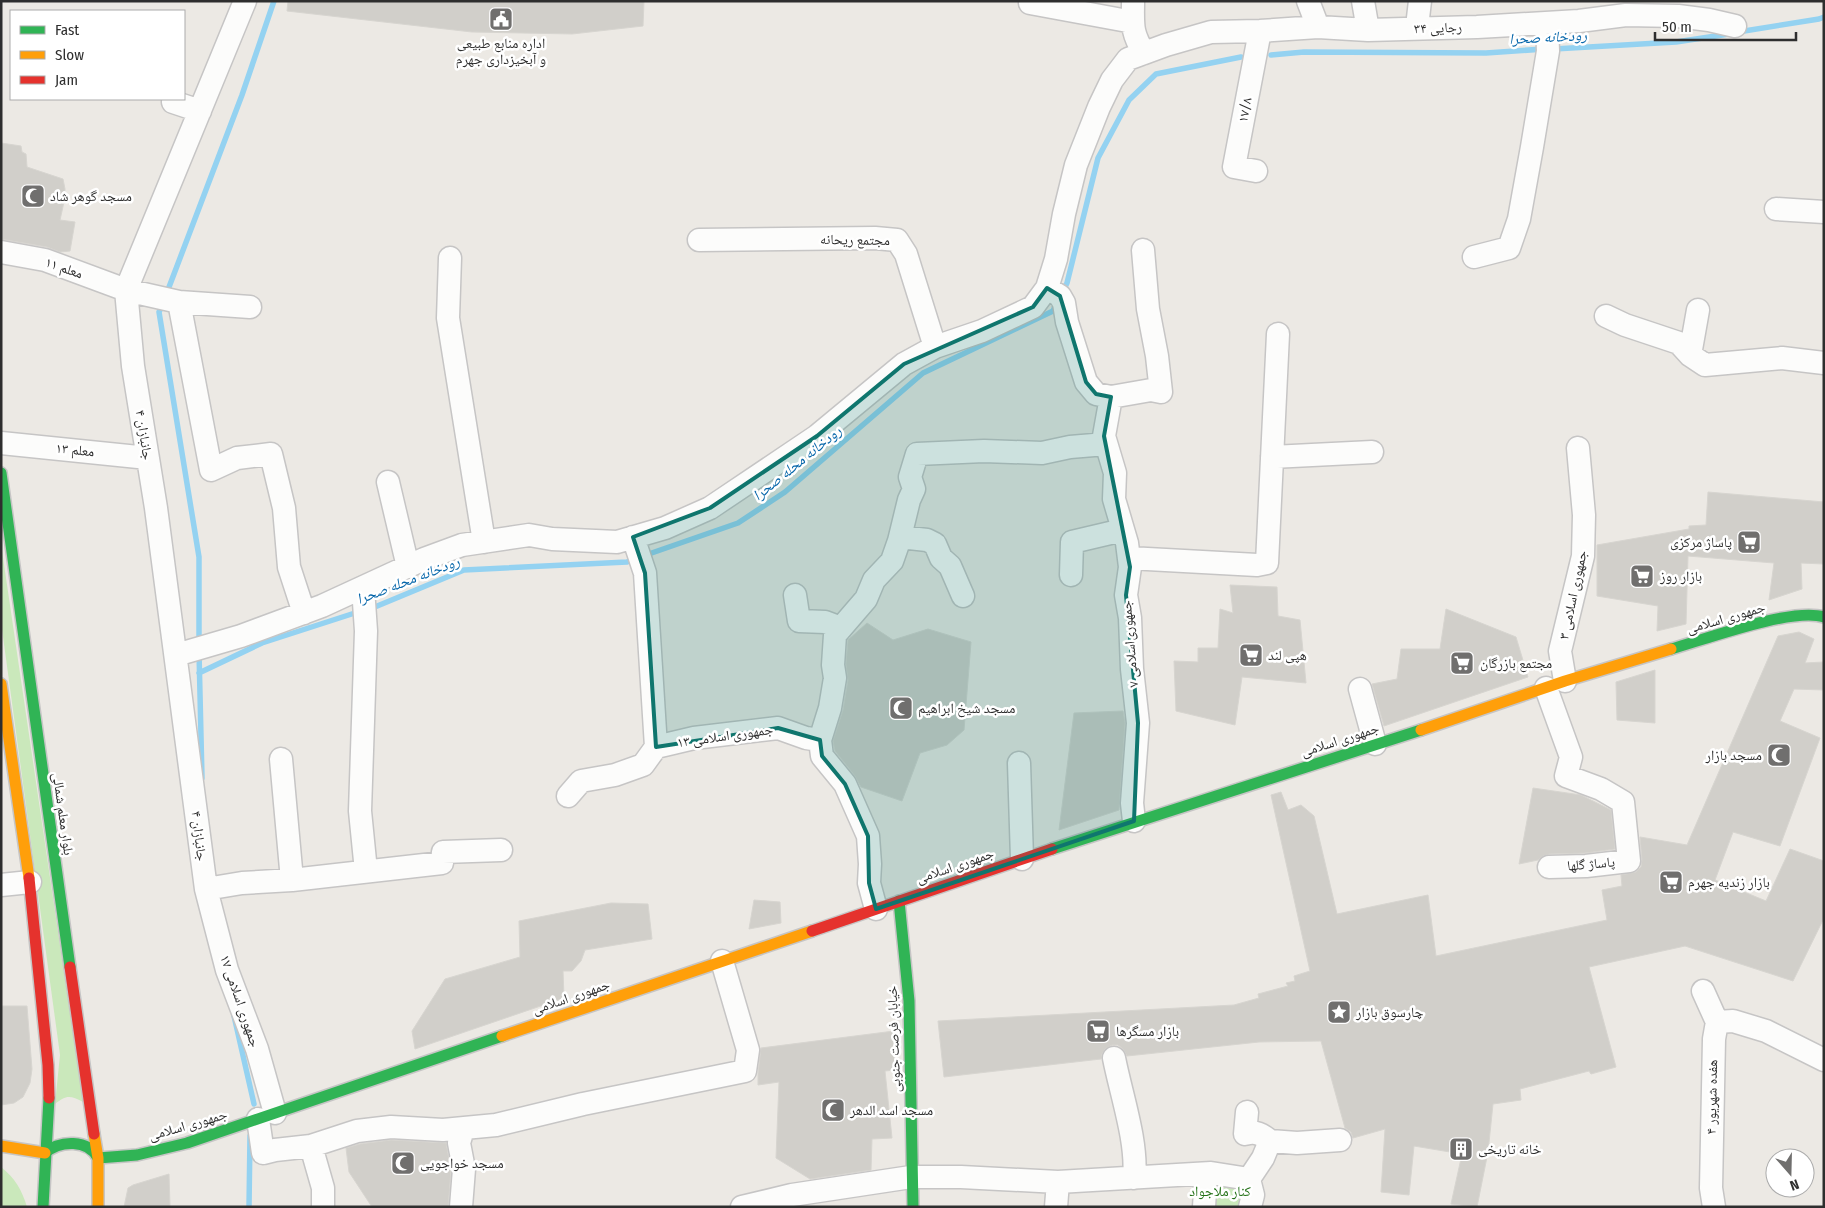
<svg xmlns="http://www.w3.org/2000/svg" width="1825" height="1208" viewBox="0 0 1825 1208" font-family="'Fira Sans Condensed','Noto Naskh Arabic',sans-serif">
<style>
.green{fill:#cae8bb}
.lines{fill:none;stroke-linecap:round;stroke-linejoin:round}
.stream{stroke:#94d2f1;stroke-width:5.5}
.building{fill:#d1cfca;stroke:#d7d5d0}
.street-casing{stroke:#c6c5c5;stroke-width:25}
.fast-casing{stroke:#c6c5c5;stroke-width:14}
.slow-casing{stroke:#c6c5c5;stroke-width:14}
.jam-casing{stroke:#c6c5c5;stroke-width:14}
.street{stroke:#fcfcfb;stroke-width:22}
.fast{stroke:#30b455;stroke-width:11}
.slow{stroke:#ff9f0a;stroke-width:11}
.jam{stroke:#e5322d;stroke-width:11}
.marked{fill:#0f766e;fill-opacity:0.2;stroke:#0f766e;stroke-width:4;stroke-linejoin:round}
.labels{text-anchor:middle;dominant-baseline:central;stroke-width:5;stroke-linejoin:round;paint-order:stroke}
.street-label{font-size:14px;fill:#2e2e2e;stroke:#fff}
.poi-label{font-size:14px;fill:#2e2e2e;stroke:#fff;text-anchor:start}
.park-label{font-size:14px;fill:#237117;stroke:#fff}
.water-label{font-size:15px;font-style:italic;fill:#0666aa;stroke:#fff}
</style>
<rect width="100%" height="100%" fill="#ece9e4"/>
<!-- green -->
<path class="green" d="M1,544L83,1102C70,1095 66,1095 55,1104L60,1055L1,622Z
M1,1167C15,1178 22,1190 27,1207H1Z
M1206,1174L1249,1179L1247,1207H1205Z"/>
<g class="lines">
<!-- stream -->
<path class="stream" d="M1738,32L1819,19L1824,17
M1554,49L1676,42L1729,34
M1271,55L1304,52L1486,53L1544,49
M1063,291L1067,283L1098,158L1129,100L1156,74L1241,57
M166,295L242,95L274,1
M163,304L159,312L199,557V643
M643,556L738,523L785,492L923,373L1053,311L1056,304
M370,609L464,570L627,562L634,559
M199,652L202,778
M199,673L262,643L361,611
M234,1016L254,1104
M249,1207L250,1136"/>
</g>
<!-- building -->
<path class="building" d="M288,1H644L643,26L572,34L472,32L287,11Z
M1,143L21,146L22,152L26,154L27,167L63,179L65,189L64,202L60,220L75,222L70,251L60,252L47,247L1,239Z
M1708,492L1824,502V564L1801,563L1802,589L1769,600L1774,563L1688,556L1686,624L1657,631L1658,606L1597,596V545L1689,529V526L1706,525Z
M1230,585L1277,587L1278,616L1300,620L1306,683L1242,677L1235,725L1176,711L1174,661L1198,662V648H1218L1220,609L1233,613Z
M1446,609L1516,637L1528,677L1384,726L1372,684L1397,679L1401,649H1440Z
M867,623L893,640L928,629L971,642L964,730L947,745L920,753L902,801L861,787L855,776L835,751L833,741L843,710L848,680L846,664L848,640Z
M1799,632L1814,639L1805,663L1824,662V690L1794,689L1780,721L1820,738L1780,846L1733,832L1715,880L1766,901L1790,849L1824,861V918L1793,981L1685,946L1589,967L1616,1067L1591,1074L1589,1071L1520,1089L1521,1100L1493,1104L1488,1152L1477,1207L1451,1204L1462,1154L1414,1146L1409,1195L1381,1192L1385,1129L1353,1138L1351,1132L1345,1128L1321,1041L1259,1042L1127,1056L1123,1049L1118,1045H1112L1105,1049L1102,1054L1101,1059L944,1077L938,1021L1234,1005L1259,998L1258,994L1288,986L1286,983L1295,981L1294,976L1310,971L1271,795L1281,792L1288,810L1301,805L1314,816L1337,914L1428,895L1436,956L1607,920L1602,890L1622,886L1621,875L1636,872L1641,867L1642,860L1640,837L1687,845L1778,636Z
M1655,670V723L1617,720L1616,682Z
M1123,711L1125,723L1119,810L1059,830L1074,713Z
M1533,788L1581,795L1611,810L1615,849L1585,853L1549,854L1543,856L1538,860L1519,864Z
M754,900L780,902L781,923L749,929Z
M611,903L648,904L652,939L585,950L581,961L572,971H563L564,998L415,1049L412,1031L445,979L520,957L519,921Z
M1,1006H27L32,1069L30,1083L23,1097L14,1103L1,1105Z
M894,1031L895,1070L885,1071L892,1138L872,1139L871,1170L810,1179L776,1158L779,1082L758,1085V1074L761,1048Z
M391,1140L446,1143L451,1170L448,1207H372L349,1172L346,1148L360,1144Z
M169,1174L170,1207H124L128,1188L133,1185Z"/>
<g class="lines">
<!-- street casing -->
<g class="street-casing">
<path id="street" d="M245,1L126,290L133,366L156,508L206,889L227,970L257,1049L275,1113
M1133,1C1133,25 1131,32 1144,53
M1308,1L1318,27
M1363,1L1368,30
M1420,1L1418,18L1421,28
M1030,3L1133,22
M173,102L200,111
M1256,171L1234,167L1260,31
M1776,209L1824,212
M699,240L875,238L897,240L906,254L935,347
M1,252L45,260L126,290L179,302
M1474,257L1509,248L1519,219L1532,147L1548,51L1547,24
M450,258L448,318L484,542
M1047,288L1060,296L1064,303L1067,322L1086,382L1096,394L1111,397L1104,436L1115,473L1114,499L1127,543L1130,567L1126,595L1130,618L1132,669L1138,723L1132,803L1134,821
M250,307L179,302L211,470L237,458L271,454L284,508L289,567L304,613
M1606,316L1625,325L1679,343L1690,355L1705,365L1782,358L1824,363
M1690,355L1698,310
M1111,397L1151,390L1161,392L1157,356L1148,309L1143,250
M1,443L148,458
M1272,457L1372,452
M388,482L408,567
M900,537L927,540L935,544L941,558L950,566L963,596
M1129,558L1257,565L1267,563L1278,334
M1071,575L1072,542L1123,530
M363,588L366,631L360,811L366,871
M795,595L799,621L825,622L841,628
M176,655L241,636L322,606L424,559L462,545L529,535L552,539L617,542L665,528L710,508L817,436L904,364L935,347L982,331L1033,307L1047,288L1056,259L1064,214L1076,165L1099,107L1112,80L1128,59L1166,45L1211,32L1260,31L1318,27L1368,30L1477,27L1579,21L1626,15L1678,16L1709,20L1735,26
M1565,681L1560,651L1583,556L1584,515L1578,448
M1546,688L1571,757L1566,776L1601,789L1623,802L1629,861L1586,866L1549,867
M1360,689L1375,744
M820,740L830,708L835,678L833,665L835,635L866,599L874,580L892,561L899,541L909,500L914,489L910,477L917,454L984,451L1042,453L1070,447L1106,444
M656,747L694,738L778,728L806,738L820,740L822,756L845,784L868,836L870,864L869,883L876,909
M281,759L292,880
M1019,763L1022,859
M568,796L581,781L615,775L643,765L656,747L645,573L633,537
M1,885L30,882
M206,889L242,883L292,880L442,863L443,852L501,850
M1703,991L1717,1022L1714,1039L1711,1188L1714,1207
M1717,1022L1733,1021L1766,1031L1824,1060
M1114,1058C1121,1094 1138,1143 1134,1178
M1247,1112L1245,1134C1256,1131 1262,1134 1270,1141
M258,1119L263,1153L275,1150L311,1146L357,1131L391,1127L443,1130L496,1125L583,1104L745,1071L748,1050L722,961
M311,1146L323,1188V1207
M1249,1179L1253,1195L1250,1207
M461,1207L464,1169L459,1143L463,1129
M742,1207L792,1195L911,1177H961L1058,1182L1211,1173L1249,1179L1263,1158L1270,1141L1297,1143L1340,1140
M1056,1207L1058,1182
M1204,1207L1206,1174"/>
</g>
<!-- fast casing -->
<g class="fast-casing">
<path id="fast" d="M1,473L70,967
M1671,649C1706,639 1792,607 1824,617
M1052,849L1421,730
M899,901L909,1001L913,1207
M45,1153C60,1140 88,1139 98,1158
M98,1158L137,1155L187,1143L502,1036
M43,1207L49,1098"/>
</g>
<!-- slow casing -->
<g class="slow-casing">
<path id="slow" d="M1,684L29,878
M1421,730L1565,681L1671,649
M502,1036L812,931
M94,1134L98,1158V1207
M1,1146L45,1153"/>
</g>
<!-- jam casing -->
<g class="jam-casing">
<path id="jam" d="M29,878L48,1065L49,1098
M812,931L1052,849
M70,967L94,1134"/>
</g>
<!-- street -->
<use href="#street" class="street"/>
<!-- fast -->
<use href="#fast" class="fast"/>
<!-- slow -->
<use href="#slow" class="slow"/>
<!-- jam -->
<use href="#jam" class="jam"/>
</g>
<!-- marked area -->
<path class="marked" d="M1047,288L1060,296L1086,382L1096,394L1111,397L1104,436L1130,567L1126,595L1138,723L1134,821L876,909L869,883L868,836L845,784L822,756L820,740L778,728L656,747L645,573L633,537L710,508L817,436L904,364L1033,307Z"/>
<!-- icons -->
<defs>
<g id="civic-square" transform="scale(1.25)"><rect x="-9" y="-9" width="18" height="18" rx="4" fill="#706f6e" stroke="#fff"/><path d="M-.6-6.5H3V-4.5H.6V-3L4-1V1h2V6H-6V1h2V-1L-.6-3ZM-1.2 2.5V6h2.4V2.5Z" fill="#fff"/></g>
<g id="mosque-square" transform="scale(1.25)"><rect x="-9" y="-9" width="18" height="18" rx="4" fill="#706f6e" stroke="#fff"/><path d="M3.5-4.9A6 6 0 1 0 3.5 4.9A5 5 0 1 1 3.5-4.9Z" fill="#fff"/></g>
<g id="supermarket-square" transform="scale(1.25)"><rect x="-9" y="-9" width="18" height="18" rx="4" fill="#706f6e" stroke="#fff"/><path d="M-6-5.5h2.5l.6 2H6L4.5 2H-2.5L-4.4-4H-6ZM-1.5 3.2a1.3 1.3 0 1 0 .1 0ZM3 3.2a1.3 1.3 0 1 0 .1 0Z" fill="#fff"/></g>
<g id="sight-square" transform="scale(1.25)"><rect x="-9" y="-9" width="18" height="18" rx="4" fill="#706f6e" stroke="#fff"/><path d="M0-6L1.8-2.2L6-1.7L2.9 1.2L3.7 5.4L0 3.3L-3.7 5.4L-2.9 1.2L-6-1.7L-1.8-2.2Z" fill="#fff"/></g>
<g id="building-square" transform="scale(1.25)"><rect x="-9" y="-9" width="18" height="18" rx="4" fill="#706f6e" stroke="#fff"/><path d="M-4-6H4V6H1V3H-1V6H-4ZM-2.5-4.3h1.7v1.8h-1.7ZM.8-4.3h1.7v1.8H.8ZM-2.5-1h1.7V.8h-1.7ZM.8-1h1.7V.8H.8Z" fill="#fff"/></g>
</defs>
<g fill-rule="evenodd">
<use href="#civic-square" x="501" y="19"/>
<use href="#mosque-square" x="33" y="196"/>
<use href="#supermarket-square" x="1749" y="542"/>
<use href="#supermarket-square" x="1642" y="576"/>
<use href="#supermarket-square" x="1251" y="655"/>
<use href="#supermarket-square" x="1462" y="663"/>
<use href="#mosque-square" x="901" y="708"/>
<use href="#mosque-square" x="1779" y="755"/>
<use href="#supermarket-square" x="1671" y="882"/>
<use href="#sight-square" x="1339" y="1012"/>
<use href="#supermarket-square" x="1098" y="1031"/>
<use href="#mosque-square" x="833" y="1110"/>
<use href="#building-square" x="1461" y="1149"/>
<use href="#mosque-square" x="403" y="1163"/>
</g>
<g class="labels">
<!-- street labels -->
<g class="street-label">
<text transform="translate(1438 28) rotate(-2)">رجایی ۳۴</text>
<text transform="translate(1245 110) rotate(-79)">۱۷/۸</text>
<text transform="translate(855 240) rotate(1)">مجتمع ریحانه</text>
<text transform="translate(64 268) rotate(19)">معلم ۱۱</text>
<text transform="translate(144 435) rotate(81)">جانبازان ۴</text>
<text transform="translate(75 450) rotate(6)">معلم ۱۳</text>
<text transform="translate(1573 595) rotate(-78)">جمهوری اسلامی ۳</text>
<text transform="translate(1726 618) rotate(-16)">جمهوری اسلامی</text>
<text transform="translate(1130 644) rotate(-95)">جمهوری‌اسلامی ۷</text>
<text transform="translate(725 736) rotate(-8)">جمهوری اسلامی ۱۳</text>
<text transform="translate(1340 740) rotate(-18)">جمهوری اسلامی</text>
<text transform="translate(63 814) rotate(82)">بلوار معلم شمالی</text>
<text transform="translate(199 836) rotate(83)">جانبازان ۴</text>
<text transform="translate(1591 864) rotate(-5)">پاساژ گلها</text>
<text transform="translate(955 866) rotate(-19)">جمهوری اسلامی</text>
<text transform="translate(571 997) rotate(-19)">جمهوری اسلامی</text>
<text transform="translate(240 1001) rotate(71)">جمهوری اسلامی ۱۷</text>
<text transform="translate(894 1039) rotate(-92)">خیابان فرصت جنوبی</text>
<text transform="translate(1712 1097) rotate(-89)">هفده شهریور ۴</text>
<text transform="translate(188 1125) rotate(-16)">جمهوری اسلامی</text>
</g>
<!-- poi labels -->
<g class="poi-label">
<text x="501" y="43" text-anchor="middle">اداره منابع طبیعی<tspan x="501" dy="16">و آبخیزداری جهرم</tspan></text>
<text x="50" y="196">مسجد گوهر شاد</text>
<text x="1732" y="542" text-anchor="end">پاساژ مرکزی</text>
<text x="1660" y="576">بازار روز</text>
<text x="1268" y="655">هپی لند</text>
<text x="1480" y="663">مجتمع بازرگان</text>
<text x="918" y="708">مسجد شیخ ابراهیم</text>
<text x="1762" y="755" text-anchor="end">مسجد بازار</text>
<text x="1688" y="882">بازار زندیه جهرم</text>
<text x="1356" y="1012">چارسوق بازار</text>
<text x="1116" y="1031">بازار مسگرها</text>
<text x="850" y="1110">مسجد اسد الدهر</text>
<text x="1478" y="1149">خانه تاریخی</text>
<text x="420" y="1163">مسجد خواجویی</text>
</g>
<!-- park labels -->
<g class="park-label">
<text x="1220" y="1191">کنار ملا‌جواد</text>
</g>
<!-- water labels -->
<g class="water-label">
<text transform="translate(1548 37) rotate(-3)">رودخانه صحرا</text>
<text transform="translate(797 463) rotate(-39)">رودخانه محله صحرا</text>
<text transform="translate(408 580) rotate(-21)">رودخانه محله صحرا</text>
</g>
</g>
<!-- border -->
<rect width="1825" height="1208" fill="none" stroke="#2e2e2e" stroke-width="5"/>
<!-- legend -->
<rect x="10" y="10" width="175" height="90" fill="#ffffff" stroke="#ababab"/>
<rect x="20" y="26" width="25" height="8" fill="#30b455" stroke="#ababab"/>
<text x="55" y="35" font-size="15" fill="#2e2e2e">Fast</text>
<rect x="20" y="51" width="25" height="8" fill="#ff9f0a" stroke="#ababab"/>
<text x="55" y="60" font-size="15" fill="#2e2e2e">Slow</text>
<rect x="20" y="76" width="25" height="8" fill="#e5322d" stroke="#ababab"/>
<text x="55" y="85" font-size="15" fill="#2e2e2e">Jam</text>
<!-- north arrow -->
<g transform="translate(1790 1173) rotate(160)"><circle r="24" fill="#ffffff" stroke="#ababab"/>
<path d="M0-4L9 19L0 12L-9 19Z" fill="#706f6e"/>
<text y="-8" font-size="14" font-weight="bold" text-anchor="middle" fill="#2e2e2e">N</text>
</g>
<!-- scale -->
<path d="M1655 32v8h141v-8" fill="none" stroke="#2e2e2e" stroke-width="2.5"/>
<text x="1662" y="32" font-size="15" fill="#2e2e2e" stroke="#ffffff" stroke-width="4" paint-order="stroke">50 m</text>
</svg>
